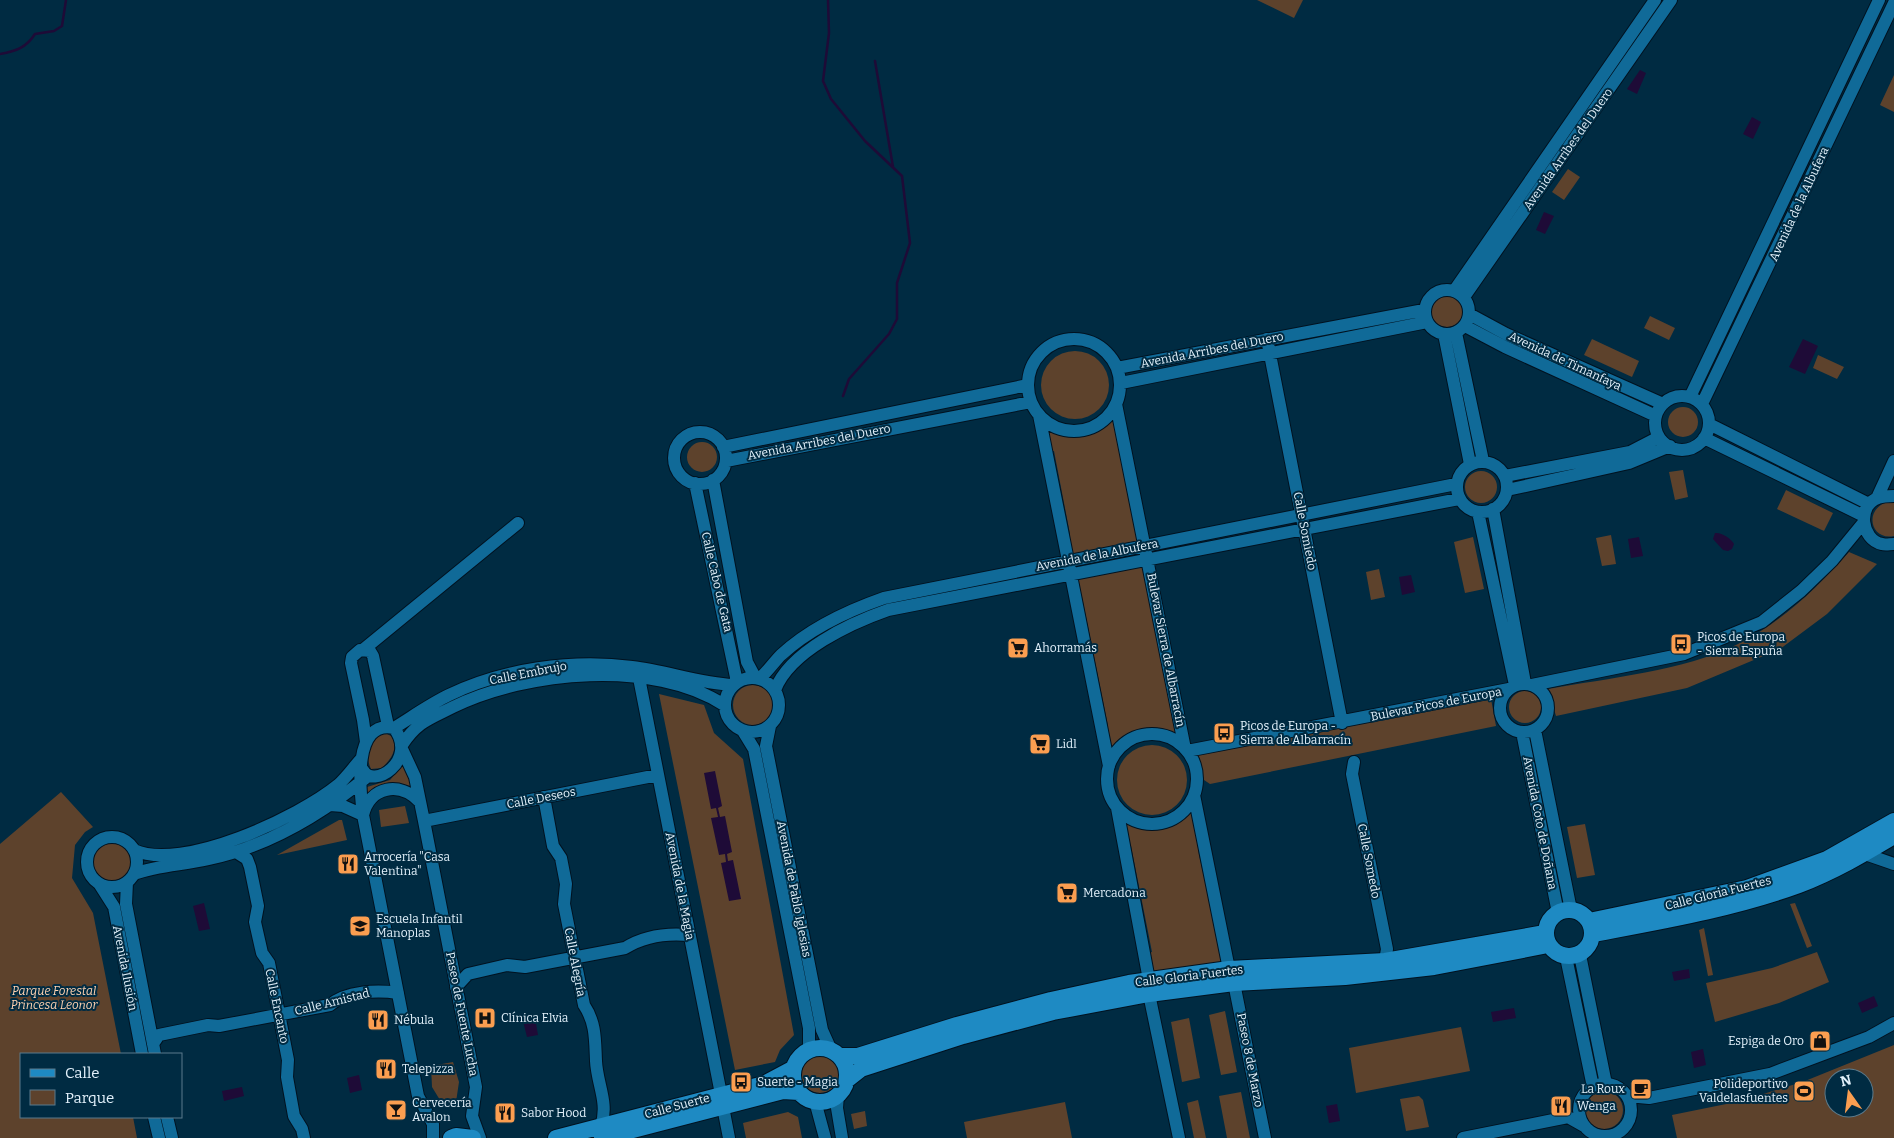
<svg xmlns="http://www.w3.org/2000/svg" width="1894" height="1138" viewBox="0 0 1894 1138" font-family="Bitter,serif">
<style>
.green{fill:#5d422c;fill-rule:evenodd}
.water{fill:#1e0b37}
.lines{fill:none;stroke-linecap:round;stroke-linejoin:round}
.stream{stroke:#1e0b37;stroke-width:2.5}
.minor-casing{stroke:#001220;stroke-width:14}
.major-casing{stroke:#001220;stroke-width:18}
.minor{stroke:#106a98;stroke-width:12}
.major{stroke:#1e8ac3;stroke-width:16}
.labels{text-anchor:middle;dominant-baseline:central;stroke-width:4;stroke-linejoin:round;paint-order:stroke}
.street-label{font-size:12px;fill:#e2f1fb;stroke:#002b42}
.poi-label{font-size:12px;fill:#e2f1fb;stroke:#002b42;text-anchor:start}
.park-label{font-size:12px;font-style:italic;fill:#ffd2b0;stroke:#002b42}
</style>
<rect width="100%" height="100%" fill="#002b42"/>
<!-- green -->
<path class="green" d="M1257,0H1303L1294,18Z
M1894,75V112L1880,105Z
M1568,169L1580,177L1564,200L1552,192Z
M1431 311a16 16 0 1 1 32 0a16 16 0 1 1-32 0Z
M1650,316L1675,328L1669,340L1644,328Z
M1592,339L1639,361L1632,377L1584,355Z
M1041 385a34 34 0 1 1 68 0a34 34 0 1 1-68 0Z
M1818,355L1844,367L1837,379L1813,368Z
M1668 422a15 15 0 1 1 30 0a15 15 0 1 1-30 0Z
M1115,411L1139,541L1074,554L1071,553L1067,534H1070L1054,451H1050L1045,424C1069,438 1099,436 1115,411Z
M687 457a15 15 0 1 1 30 0a15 15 0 1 1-30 0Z
M1683,470L1688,497L1675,500L1669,472Z
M1465 487a16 16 0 1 1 32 0a16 16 0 1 1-32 0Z
M1786,490L1833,513L1824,531L1777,509Z
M1885,503H1894V536C1871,541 1864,511 1885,503Z
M1611,535L1616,564L1602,566L1596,538Z
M1473,537L1484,589L1465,593L1454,542Z
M1849,552L1877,564L1827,614L1780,649L1687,688L1556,716L1548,689C1608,678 1684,671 1738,644C1782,622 1817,588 1849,552Z
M1146,563L1180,740C1154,727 1127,729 1110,754L1104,728L1108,726L1082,597H1079L1076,577Z
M1379,569L1385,597L1371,600L1366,572Z
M733 705a20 20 0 1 1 40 0a20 20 0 1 1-40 0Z
M1509 707a16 16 0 1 1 32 0a16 16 0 1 1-32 0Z
M659,694L704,705L714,733L743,759L794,1035L780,1050L775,1062L735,1070Z
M1491,699L1496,726L1210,784L1204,780L1197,755Z
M385,733L393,737C397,751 392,758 382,768L371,769C364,756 371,737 385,733Z
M1117 780a35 35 0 1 1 70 0a35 35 0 1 1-70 0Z
M403,765L407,769L411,786L399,784L367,800V787L390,780Z
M61,792L93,827L85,832L75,845L72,878L93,913L121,1054H21V1117H133L137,1138H0V844Z
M1192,805L1199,855L1224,964L1154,972L1148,953L1152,952L1131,846H1128L1122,819C1150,837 1173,829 1192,805Z
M405,806L409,823L381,827L379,810Z
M339,820H342L347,840L277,855Z
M1585,824L1595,875L1577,878L1567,827Z
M93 862a19 19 0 1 1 38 0a19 19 0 1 1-38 0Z
M1795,903L1812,946L1807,948L1790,904Z
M1704,928L1713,975L1708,976L1699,930Z
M1817,952L1829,982L1779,1003L1715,1022L1706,983L1772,968Z
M1225,1011L1237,1072L1221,1075L1209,1015Z
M1189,1018L1200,1078L1182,1082L1171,1022Z
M1461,1027L1470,1071L1356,1093L1349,1048Z
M1894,1045V1138H1677L1672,1115L1741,1101L1805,1081ZM1834,1078H1864V1108H1834Z
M801 1074a19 19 0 1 1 38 0a19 19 0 1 1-38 0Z
M453,1062L459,1082L456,1102L443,1105L432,1087L431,1066Z
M1585 1110a19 19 0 1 1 38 0a19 19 0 1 1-38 0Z
M1241,1092L1250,1138H1227L1219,1096Z
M1419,1096L1423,1100L1429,1127L1406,1131L1400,1099Z
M1198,1100L1206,1138H1194L1187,1103Z
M1065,1102L1072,1138H967L964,1122Z
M865,1111L867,1126L854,1129L851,1114Z
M788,1112L798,1117L802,1138H746L743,1123Z"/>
<!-- water -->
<path class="water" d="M1640,70L1646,73L1637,94L1627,89Z
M1752,117L1761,122L1753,139L1743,134Z
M1544,212L1554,216L1545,234L1536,230Z
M1803,339L1818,346L1805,374L1789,367Z
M1715,533C1721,532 1732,539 1734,544L1732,549L1728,551L1723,550L1713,539Z
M1639,537L1643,556L1631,558L1628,539Z
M1411,575L1415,592L1402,595L1399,577Z
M715,771L722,806L718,808L720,817L725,816L732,852L727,854L728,861L733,860L741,899L729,901L721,863L726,862L725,854L719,855L711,818L718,817L716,808L711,809L704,773Z
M204,903L210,929L199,931L193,906Z
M1689,969L1690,978L1674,981L1672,972Z
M1874,996L1878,1006L1862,1013L1858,1003Z
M1514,1008L1516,1018L1493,1022L1491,1012Z
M535,1018L538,1035L527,1037L523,1021Z
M1703,1049L1706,1065L1694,1068L1691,1052Z
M359,1075L362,1090L350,1093L347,1078Z
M242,1087L244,1096L224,1101L222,1091Z
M1337,1104L1340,1121L1329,1123L1326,1106Z"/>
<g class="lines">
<!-- stream -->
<path class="stream" d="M828,0L829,33L823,81L831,99L865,141L902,176L910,243L897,283V319L889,334L849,379L843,396
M0,54C16,51 26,48 35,34L54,31L62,26L66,0
M875,61L893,167"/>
<!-- minor casing -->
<g class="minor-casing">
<path id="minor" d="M1425 312a22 22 0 1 1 44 0a22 22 0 1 1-44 0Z
M1454,291L1655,0
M1464,297L1671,0
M1469,314L1506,334L1663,404
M1465,326L1505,347L1656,416
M1456,333L1483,461
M1444,334L1470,464
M1267,339L1342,723
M1028 385a46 46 0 1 1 92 0a46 46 0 1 1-92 0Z
M1117,368L1424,310
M1121,383L1427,322
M1655 423a27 27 0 1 1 54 0a27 27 0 1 1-54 0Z
M1690,397L1879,0
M1116,404L1185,749
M1702,404L1894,3
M1039,415L1109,766
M1709,424L1869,504
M674 458a26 26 0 1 1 52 0a26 26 0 1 1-52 0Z
M1704,438L1864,516
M723,447L1028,385
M726,461L1031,402
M1457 487a25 25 0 1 1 50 0a25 25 0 1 1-50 0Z
M1505,476L1630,452L1659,437
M713,480L747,662L755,677
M695,483L737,682
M1507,490L1629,463L1670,446
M1894,496C1889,496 1883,496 1878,498C1857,505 1861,540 1882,544C1885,545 1890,544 1894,544
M1877,498L1894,461
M1493,509L1525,683
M1478,512L1515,685
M364,649L518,523
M725 705a27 27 0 1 1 54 0a27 27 0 1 1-54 0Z
M639,678L721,1094
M760,678C768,671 774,662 781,655C810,628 847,611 884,598L1456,484
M1500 708a24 24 0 1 1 48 0a24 24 0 1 1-48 0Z
M1532,685L1684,654L1762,622L1801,591L1832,561L1864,522
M775,690C790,651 851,623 888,610L1459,499
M770,726L766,746L822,1030L831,1050
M394,728C412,717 430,704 449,695C503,669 572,659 632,667C666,671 699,683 733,685
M1535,730L1571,910
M743,731L754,749L809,1028V1050
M1522,732L1558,913
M1107 779a45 45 0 1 1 90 0a45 45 0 1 1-90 0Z
M366,742L363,720L351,663L352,657L360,650L370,651L373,656L388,726
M402,745C417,722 429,719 453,707C526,671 654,659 724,705
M402,749L415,777L424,821L476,1087L472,1116L480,1138
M1187,751L1509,689
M1354,762L1352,774L1387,949L1385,961
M363,770C372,790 419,761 394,728C352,719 360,791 363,815
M1194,795L1229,969
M544,797L553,846L561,858L566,884L564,904L584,1005C596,1023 595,1040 596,1061C597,1084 609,1103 601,1126
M330,805L343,806L363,815L418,1096L433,1124V1138
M1117,808L1149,980
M363,815C370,786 400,781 420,802
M424,821L658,775
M87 862a25 25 0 1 1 50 0a25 25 0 1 1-50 0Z
M134,850C182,872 299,817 338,785C346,778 353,768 361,759
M236,852L247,859L250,867L258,906L255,922L262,953L269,963L288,1060L287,1077L294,1116L302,1129L304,1138
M1865,854L1894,864
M134,874C158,865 184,865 209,859C268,846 322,814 368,776
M127,882L126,904L155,1054
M100,885L114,907L142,1054
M1580,955L1606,1084
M1566,957L1593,1087
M1234,983L1265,1138
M456,987L468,974L507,965L525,967L625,948C644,936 667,933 689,935
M1149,994L1179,1138
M153,1044L159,1035L208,1025L219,1026L330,1005C346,991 377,990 398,993
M1579 1110a26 26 0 1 1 52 0a26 26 0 1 1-52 0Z
M838,1095L837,1108L842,1138
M1628,1096L1649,1098L1770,1074L1869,1037L1894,1023
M815,1101L825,1138
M723,1107L729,1138
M154,1117L159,1138
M167,1117L172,1138
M1463,1138L1568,1117L1584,1126"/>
</g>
<!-- major casing -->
<g class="major-casing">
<path id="major" d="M1546 933a23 23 0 1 1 46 0a23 23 0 1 1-46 0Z
M1589,921L1747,888L1827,859L1894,821
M1593,934C1662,921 1733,909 1799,885C1833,872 1864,854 1894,836
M793 1075a27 27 0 1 1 54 0a27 27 0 1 1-54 0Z
M840,1056H858L957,1025L1051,1000L1129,983L1229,969L1385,961L1545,933
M847,1080L861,1069L963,1036L1053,1012L1149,994L1234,983L1345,977L1434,967L1548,945
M451,1138L456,1136L473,1138
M556,1138L764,1084L794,1068
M602,1138L783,1091L799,1092"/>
</g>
<!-- minor -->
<use href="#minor" class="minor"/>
<!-- major -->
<use href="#major" class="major"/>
</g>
<!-- icons -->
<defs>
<g id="bus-square" transform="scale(1.125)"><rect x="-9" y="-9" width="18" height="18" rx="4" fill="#fb9e50" stroke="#002b42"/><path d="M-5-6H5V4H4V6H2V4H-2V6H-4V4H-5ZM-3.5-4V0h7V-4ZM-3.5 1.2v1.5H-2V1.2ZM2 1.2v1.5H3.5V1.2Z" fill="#111"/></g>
<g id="supermarket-square" transform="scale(1.125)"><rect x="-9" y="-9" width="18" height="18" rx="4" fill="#fb9e50" stroke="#002b42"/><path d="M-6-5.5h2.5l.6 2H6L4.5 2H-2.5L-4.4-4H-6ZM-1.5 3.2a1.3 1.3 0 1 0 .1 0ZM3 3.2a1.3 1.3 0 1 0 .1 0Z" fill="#111"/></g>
<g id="restaurant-square" transform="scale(1.125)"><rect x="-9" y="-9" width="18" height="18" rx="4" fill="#fb9e50" stroke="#002b42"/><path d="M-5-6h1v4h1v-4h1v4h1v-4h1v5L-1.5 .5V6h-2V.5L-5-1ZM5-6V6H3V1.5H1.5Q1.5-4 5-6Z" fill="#111"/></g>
<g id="school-square" transform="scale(1.125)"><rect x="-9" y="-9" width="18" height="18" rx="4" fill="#fb9e50" stroke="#002b42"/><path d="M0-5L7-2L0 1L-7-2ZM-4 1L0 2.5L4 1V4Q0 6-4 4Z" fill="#111"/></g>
<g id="hospital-square" transform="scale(1.125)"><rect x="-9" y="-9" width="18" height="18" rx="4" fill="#fb9e50" stroke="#002b42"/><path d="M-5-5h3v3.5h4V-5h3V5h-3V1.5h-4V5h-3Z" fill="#111"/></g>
<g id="shop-square" transform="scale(1.125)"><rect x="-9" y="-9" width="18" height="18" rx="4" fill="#fb9e50" stroke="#002b42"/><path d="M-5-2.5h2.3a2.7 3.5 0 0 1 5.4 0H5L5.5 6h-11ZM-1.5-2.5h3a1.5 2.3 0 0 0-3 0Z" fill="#111"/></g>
<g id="cafe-square" transform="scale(1.125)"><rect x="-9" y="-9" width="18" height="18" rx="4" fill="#fb9e50" stroke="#002b42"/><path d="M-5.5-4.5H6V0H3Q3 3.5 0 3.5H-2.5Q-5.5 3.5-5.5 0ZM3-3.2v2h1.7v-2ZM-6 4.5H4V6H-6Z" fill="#111"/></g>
<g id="stadium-square" transform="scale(1.125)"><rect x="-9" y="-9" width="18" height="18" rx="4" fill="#fb9e50" stroke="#002b42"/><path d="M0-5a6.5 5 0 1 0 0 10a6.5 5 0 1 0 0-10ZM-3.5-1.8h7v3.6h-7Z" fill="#111"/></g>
<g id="bar-square" transform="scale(1.125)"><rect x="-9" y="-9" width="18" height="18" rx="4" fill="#fb9e50" stroke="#002b42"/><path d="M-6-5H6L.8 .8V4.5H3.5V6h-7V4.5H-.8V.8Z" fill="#111"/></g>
</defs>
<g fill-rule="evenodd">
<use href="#bus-square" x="1681" y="644"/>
<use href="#supermarket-square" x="1018" y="648"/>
<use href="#bus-square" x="1224" y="733"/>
<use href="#supermarket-square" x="1040" y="744"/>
<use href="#restaurant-square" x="348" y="864"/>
<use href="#supermarket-square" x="1067" y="893"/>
<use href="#school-square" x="360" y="926"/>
<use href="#hospital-square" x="485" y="1018"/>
<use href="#restaurant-square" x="378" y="1020"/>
<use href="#shop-square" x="1820" y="1041"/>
<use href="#restaurant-square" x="386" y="1069"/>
<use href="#bus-square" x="741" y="1082"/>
<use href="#cafe-square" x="1641" y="1089"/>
<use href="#stadium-square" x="1804" y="1091"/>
<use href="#restaurant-square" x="1561" y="1106"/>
<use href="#bar-square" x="396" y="1110"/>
<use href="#restaurant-square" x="505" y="1113"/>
</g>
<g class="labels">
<!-- street labels -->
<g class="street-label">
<text transform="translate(1568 149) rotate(-55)">Avenida Arribes del Duero</text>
<text transform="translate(1799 204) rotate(-65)">Avenida de la Albufera</text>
<text transform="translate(1212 350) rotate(-11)">Avenida Arribes del Duero</text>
<text transform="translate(1565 361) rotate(25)">Avenida de Timanfaya</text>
<text transform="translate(819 442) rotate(-11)">Avenida Arribes del Duero</text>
<text transform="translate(1305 531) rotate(79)">Calle Somiedo</text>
<text transform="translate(1097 555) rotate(-11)">Avenida de la Albufera</text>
<text transform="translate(717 582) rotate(77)">Calle Cabo de Gata</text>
<text transform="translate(1166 650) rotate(79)">Bulevar Sierra de Albarracín</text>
<text transform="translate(528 673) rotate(-11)">Calle Embrujo</text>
<text transform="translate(1436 704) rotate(-11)">Bulevar Picos de Europa</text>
<text transform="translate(541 798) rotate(-11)">Calle Deseos</text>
<text transform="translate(1540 823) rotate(79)">Avenida Coto de Doñana</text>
<text transform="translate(1369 861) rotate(79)">Calle Somedo</text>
<text transform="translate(680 886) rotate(79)">Avenida de la Magia</text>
<text transform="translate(794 889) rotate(79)">Avenida de Pablo Iglesias</text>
<text transform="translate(1718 893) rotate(-14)">Calle Gloria Fuertes</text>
<text transform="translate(575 962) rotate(79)">Calle Alegría</text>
<text transform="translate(125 968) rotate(79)">Avenida Ilusión</text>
<text transform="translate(1189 976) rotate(-7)">Calle Gloria Fuertes</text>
<text transform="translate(332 1002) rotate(-14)">Calle Amistad</text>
<text transform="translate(277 1006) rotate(78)">Calle Encanto</text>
<text transform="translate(462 1014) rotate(79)">Paseo de Fuente Lucha</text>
<text transform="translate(1250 1060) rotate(79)">Paseo 8 de Marzo</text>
<text transform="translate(677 1106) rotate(-15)">Calle Suerte</text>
</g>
<!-- poi labels -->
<g class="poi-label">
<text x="1697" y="637">Picos de Europa<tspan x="1697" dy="14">- Sierra Espuña</tspan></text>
<text x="1034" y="648">Ahorramás</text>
<text x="1240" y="726">Picos de Europa -<tspan x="1240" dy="14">Sierra de Albarracín</tspan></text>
<text x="1056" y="744">Lidl</text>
<text x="364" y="857">Arrocería "Casa<tspan x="364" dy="14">Valentina"</tspan></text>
<text x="1083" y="893">Mercadona</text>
<text x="376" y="919">Escuela Infantil<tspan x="376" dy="14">Manoplas</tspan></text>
<text x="501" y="1018">Clínica Elvia</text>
<text x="394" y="1020">Nébula</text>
<text x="1804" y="1041" text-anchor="end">Espiga de Oro</text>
<text x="402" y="1069">Telepizza</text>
<text x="757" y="1082">Suerte - Magia</text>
<text x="1788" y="1084" text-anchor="end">Polideportivo<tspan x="1788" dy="14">Valdelasfuentes</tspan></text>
<text x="1625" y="1089" text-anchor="end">La Roux</text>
<text x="412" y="1103">Cervecería<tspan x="412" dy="14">Avalon</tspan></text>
<text x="1577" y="1106">Wenga</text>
<text x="521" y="1113">Sabor Hood</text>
</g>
<!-- park labels -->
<g class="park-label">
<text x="54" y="991">Parque Forestal<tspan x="54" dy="14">Princesa Leonor</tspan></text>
</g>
</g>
<!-- legend -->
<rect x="20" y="1053" width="162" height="65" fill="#002b42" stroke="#5a7a8c"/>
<rect x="30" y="1069" width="25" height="8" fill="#1e8ac3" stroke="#5a7a8c"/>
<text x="65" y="1078" font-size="15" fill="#e2f1fb">Calle</text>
<rect x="30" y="1090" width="25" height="15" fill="#5d422c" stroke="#5a7a8c"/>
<text x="65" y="1103" font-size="15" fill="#e2f1fb">Parque</text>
<!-- north arrow -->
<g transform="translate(1849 1093) rotate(346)"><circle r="24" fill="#002b42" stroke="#5a7a8c"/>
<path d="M0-4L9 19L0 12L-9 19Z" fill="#fb9e50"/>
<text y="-8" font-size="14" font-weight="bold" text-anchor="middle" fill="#e2f1fb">N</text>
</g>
</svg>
